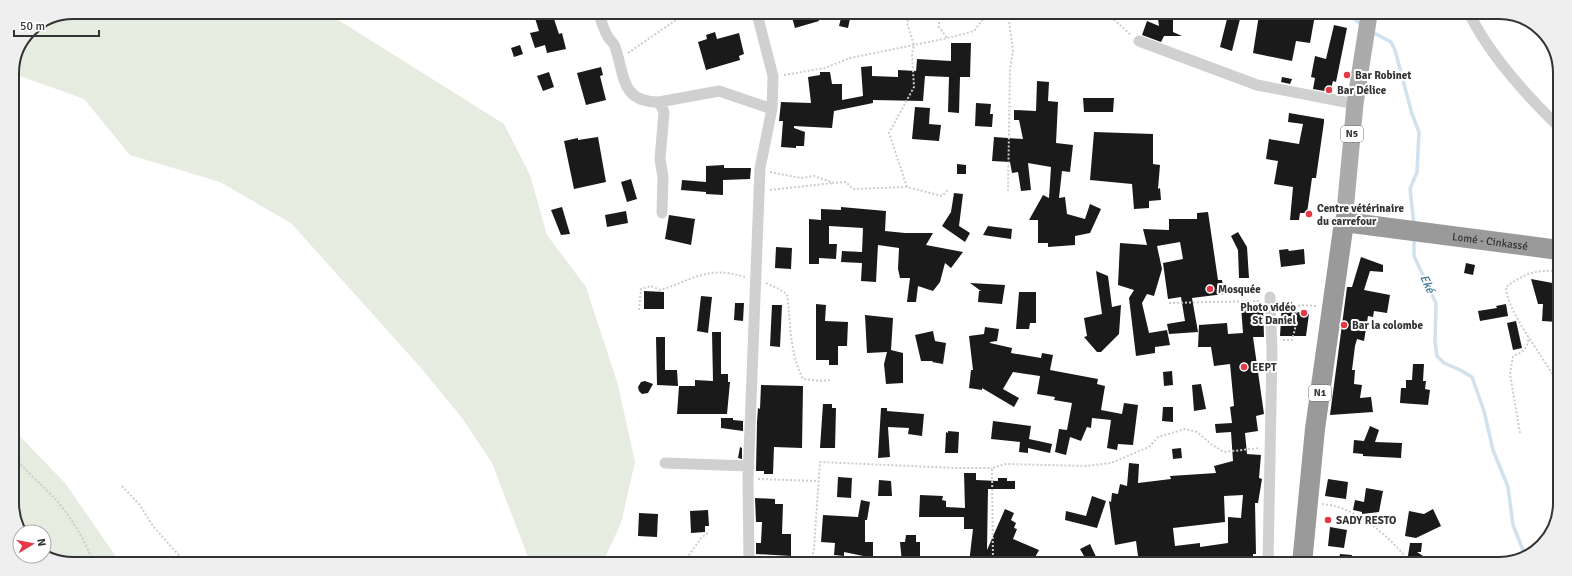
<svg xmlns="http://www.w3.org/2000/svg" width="1572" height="576" viewBox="0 0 1572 576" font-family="Signika,sans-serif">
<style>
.green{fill:#e6ecdf}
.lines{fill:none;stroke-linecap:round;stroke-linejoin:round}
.stream{stroke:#cfe2ee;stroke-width:3.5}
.building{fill:#1a1a1a;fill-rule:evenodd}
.path{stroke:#cdcdcd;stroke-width:2;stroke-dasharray:2 2;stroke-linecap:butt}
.street{stroke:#d0d0d0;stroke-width:11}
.primary{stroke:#ababab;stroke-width:17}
.highway{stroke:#9a9a9a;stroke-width:20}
.poi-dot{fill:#e63946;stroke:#fff;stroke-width:1.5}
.labels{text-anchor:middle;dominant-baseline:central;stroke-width:4;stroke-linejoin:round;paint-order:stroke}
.shield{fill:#fff;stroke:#707070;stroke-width:1}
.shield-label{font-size:10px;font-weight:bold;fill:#333}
.poi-label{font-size:11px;font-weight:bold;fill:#333;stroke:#fff;text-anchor:start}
.street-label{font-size:11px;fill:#333;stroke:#fff}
.water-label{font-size:12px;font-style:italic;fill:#3f7597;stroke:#fff}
.rim{fill:none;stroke:#333;stroke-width:2}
</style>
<rect width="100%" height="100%" fill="#fff"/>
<!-- green -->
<path class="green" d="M73,12L327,13L504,124L530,175L547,235L586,287L618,385L635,462L621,523L603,562H530L492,463L462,418L421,368L291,223L220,182L130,155L84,99L12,73V69L30,30Z
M12,428L65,483L119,561H53L44,554V532H22L12,507Z"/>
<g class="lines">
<!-- stream -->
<path class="stream" d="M1349,15L1362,25
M1372,32L1391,42L1395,50L1412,114L1419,132L1417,172L1410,189L1414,224
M1414,236V256L1436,303L1435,342L1437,356L1444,363L1460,370L1472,377L1484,411L1493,450L1508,487L1513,525L1525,555"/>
</g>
<!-- building -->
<path class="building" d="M540,13H552L559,34L562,33L566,49L547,53L545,45L535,48L530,33L539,31L534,15Z
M791,14H817L819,21L795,28Z
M842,14H851L848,28L839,26Z
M1228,15H1241L1232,51L1220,47Z
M1259,15H1315L1310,43L1296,41L1292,61L1253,53Z
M1173,17V32L1182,36H1164L1161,42L1142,35L1147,21L1159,26L1158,19Z
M1334,25L1347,28L1336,82L1333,81L1330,92L1313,89L1315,78L1311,77L1315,56L1326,59Z
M715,32L717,39L739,33L744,54L739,56L740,60L706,70L698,42L707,39L706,35Z
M951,43H971L970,77H960L959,113L948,112L949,77L925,76L923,101L873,100V103L834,111L832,128L794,126V128L805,132L804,146H796V148L781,147L783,121H779L781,102L811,103L808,77L820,75V72H830L832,84H842V100L863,96L861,67L872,66V76L898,77V70L916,71L917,59L951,61Z
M520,45L523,54L514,57L511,48Z
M601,67L603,75L600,76L606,100L586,105L577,73Z
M549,72L554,87L543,91L537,76Z
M1282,77L1292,79L1290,84L1281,82Z
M1037,81L1049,82L1048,101L1058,102L1056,143L1073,145L1070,172L1062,171L1059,198L1065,197L1067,214L1085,219L1090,204L1101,209L1090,233L1075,236V245L1048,247V243H1038V220H1029L1043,195L1049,198L1051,167L1028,163L1031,190L1021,191L1018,172L1012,173L1010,162L992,161L994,137L1023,139L1019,120H1014V110L1036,111Z
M1083,98H1114L1113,112H1084Z
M976,103L991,104L990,114H993L992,127L975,126Z
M915,107L930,108L929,124L941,125L939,141L912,139Z
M1289,113L1324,119V122L1316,178H1312L1307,213H1300L1299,220H1290L1293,187L1274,184L1278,161L1266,159L1269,139L1299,144L1303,124L1288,122Z
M1094,132L1153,134V164L1160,165L1158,189L1160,188L1161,200L1149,201V208L1134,209L1132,184L1090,180Z
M598,137L606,182L574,189L564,141L578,138V140Z
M957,164L966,165V174H957Z
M724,165V168H751L750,179L723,180V195L706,194V192L681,190L682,180L706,182V166Z
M631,179L637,199L627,202L621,182Z
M954,193L963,194L959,226L970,233L965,242L942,226L951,212Z
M562,207L570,234L561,235L551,210Z
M841,207L886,211L885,231L905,233H933L926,245L963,252L951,268L945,263L940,282L933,291L918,286L916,302H907L910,278H900L898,269L899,248L878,245L876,282L861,281L862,263L841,262L842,251L862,252L863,228L829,226V244H837L836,259L819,258V264H809V219L821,220V209L841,210Z
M626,211L628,223L607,227L605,215Z
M1208,212L1218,280H1222L1224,294L1192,298L1198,332L1169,334L1167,324L1185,321L1181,297L1168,299L1163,263L1183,259L1180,242L1157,246L1162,269L1154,296L1147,294L1142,303L1149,333L1167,330L1170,345L1155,347V353L1136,356L1129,298L1134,290L1118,285L1120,243L1147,245L1143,229L1169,230V219H1197V213Z
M669,215L695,219L691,245L665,239Z
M988,226L1012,229L1011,239L983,235Z
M1238,232L1247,247L1249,278H1239L1238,250L1231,236Z
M776,247L792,248L791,269L775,268Z
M1288,249L1289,251L1304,249L1305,264L1281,267L1279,250Z
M1361,257L1383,265V272L1370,271L1364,290L1390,295L1387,313L1374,311L1373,317L1368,316L1364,341L1357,339L1355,346L1352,370H1355L1354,384L1362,385L1360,398L1371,397L1373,412L1330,415L1347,287H1352Z
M1466,263L1475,265L1473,275L1464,273Z
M1096,271L1108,276L1112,307L1121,305L1119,334L1101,352H1097L1084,337L1087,336L1084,318L1102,314Z
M1531,279L1558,284V322L1542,321L1543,304H1538Z
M970,283L1005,285L1002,304L978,302L979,291H981Z
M644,291L664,292V309H644Z
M1019,292H1036V323H1030L1029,329H1016Z
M701,296L712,297L708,333L697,331Z
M1282,302H1292L1291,311L1309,314L1306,336H1280Z
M735,303H744L743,321L734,320Z
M816,304L826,305L825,321L848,322L847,346H838V365H829V360H816Z
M1506,304L1508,316L1480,321L1478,311L1497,308L1496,306Z
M772,305H782L780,347L770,346Z
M1241,306H1263L1264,337H1253L1264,414L1256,416L1258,431L1245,433L1247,454L1261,455L1259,478L1262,479L1258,503H1255L1256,554H1253V562L1170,563L1169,559L1139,563L1136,541L1115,545L1109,501L1111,502L1112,493L1118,494L1120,484L1127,486L1129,463L1139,464L1138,483L1171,479L1170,476L1216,473L1214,466L1233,461L1231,432L1216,433L1215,424L1232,423L1230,407L1234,406L1230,364L1214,366L1211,347H1198L1199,325L1227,323L1228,334L1243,333ZM1243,495L1241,518L1228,517V543L1200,547V543L1175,546L1173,528L1225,522L1224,496Z
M865,315L893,318L891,350L903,353V383L886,384L884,364L887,352L867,353Z
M1516,321L1522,348L1513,350L1507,323Z
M985,327L999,329L997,341L990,342V343L1012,348L1011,353L1041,358L1042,353L1053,355L1050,370L1098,379L1097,384L1105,386L1101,410L1122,414L1124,403L1138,405L1133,445L1118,444L1117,450L1107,448L1111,420L1092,418L1091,428L1087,427L1081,441L1070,437L1066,455L1055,452L1059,429L1067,430L1072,403L1054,400L1055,397L1037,394L1040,376L1013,372L1003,389L1019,398L1014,407L982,388V390L969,388L971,370H973L969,336L984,334Z
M933,331L935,341L946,343L943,364L932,362L933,361H921L915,335Z
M712,332H721V374H728V382H730L727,414H677L679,386H695V380L713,381Z
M656,337H665V370H677L678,386L657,385Z
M1413,364H1424L1423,381H1426L1425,389L1430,390L1428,405L1400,403L1401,388H1406V380H1412Z
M1172,371L1173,385L1164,386L1163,372Z
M645,381L653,384L648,393L642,394L639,391L638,387L641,382Z
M1201,384L1206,409L1194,411L1192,385Z
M761,385L803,386L802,448L774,447L773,474H764V471H756L757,422L758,408L760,409Z
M823,404H832V408H836L835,448H820Z
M1163,407H1173V422L1162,421Z
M881,408H887V411L924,414L922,436L908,434L909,428L888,427L890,457L878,458Z
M721,418H733V420L743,421V431L721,428Z
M993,421L1031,426L1029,439L1052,444L1050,453L1028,448V453L1019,452L1020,442L991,439Z
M1370,426L1379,430L1375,442L1402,443L1401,458L1363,456V454L1353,453L1354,440L1364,441Z
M948,431L959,432L958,453H945L946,432L948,433Z
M740,447L742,448V459L738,458Z
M1181,448L1182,458L1173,459L1172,449Z
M964,473H976V480L998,481V478H1007V481H1015V489H988L987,550L1005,509L1014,513L1011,520L1016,523L1014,528L1017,529L1013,539L1039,550L1032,563H969L973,529H964V517H919L920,495L943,496L942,500L946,501V507L965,508Z
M838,477L852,478L851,498L837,497Z
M1328,479L1348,482L1346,499L1325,496Z
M879,480L891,481L892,496H878Z
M1366,488L1383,491L1379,512L1362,514V512L1353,510L1355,500L1364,502Z
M1092,496L1106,501L1097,528L1065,520L1066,511L1086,516Z
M755,498L775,499V504H783L782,534H791V556L756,554V543H761L762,522H756Z
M861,500L870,502L867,520H865V542H873V558L844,552V556L834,555L835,543L821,542L823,515L858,517Z
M1433,509L1441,526L1416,538L1405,536L1409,511L1424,514Z
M708,510L709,526H705V532L691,533L690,511Z
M639,513L658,514L657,537L638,536Z
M1330,527L1347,530L1344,548L1328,546Z
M906,535H916V542H920V563H902L900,542H905Z
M1410,543H1422L1421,552H1417L1435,564L1407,562Z
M1090,544L1099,563H1088L1080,549Z
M1340,554L1352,555L1350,564H1338Z"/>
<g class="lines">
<!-- path -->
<path class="path" d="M939,14V27L947,38
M1008,14L1013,51L1010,69L1008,191
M1108,14L1131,35
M1484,18L1489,15
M628,53L686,13
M784,75L825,68L850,58L948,38L974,31L987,14
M770,172L801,178L814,176L834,183L846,182L853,189L907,187L942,196L949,189
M907,187L889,133L914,87L912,54L914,45L907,23L910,14
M770,190L833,183
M766,283L777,288L787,294C791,325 789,351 803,379L820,381L832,380
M1169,303L1260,301
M639,310L641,289L651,286L660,290C694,280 706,265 745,277
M1283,340H1292L1295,329L1297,307L1301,305L1316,306
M1558,379L1554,377C1541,353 1507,312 1506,287C1525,273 1535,270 1558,271
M1520,433L1510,374L1513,356C1524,352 1527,348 1529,337
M12,451C20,468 43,485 56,500C72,518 84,539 93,561
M758,479L818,481
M122,486L139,504L153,526L184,561
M1322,504C1353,506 1384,532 1403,554L1401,564
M684,562L702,537L708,533
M811,562L814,548L820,462L956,468H992
M993,563L992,468L1006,464L1086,466L1111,463L1149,447L1158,437L1185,429L1197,432L1211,444L1224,452L1260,448"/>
<!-- street -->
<path class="street" d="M599,13C601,21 604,30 608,37C610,40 614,43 615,47C625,73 619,102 659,102L719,91L772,109
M1470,15C1491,57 1526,95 1559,127
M1139,41L1257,85L1355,104
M659,102L664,112L660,159L663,177L662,213
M665,463L749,466
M749,562L748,479L760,168L772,109L773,76L757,14
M1268,563L1272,351L1270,297"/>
<!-- primary -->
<path class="primary" d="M1344,222L1355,104L1369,15"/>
<!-- highway -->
<path class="highway" id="s1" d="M1302,564L1315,429L1344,222L1559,250"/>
</g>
<!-- markers -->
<g class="poi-dot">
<circle cx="1347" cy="75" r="4"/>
<circle cx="1329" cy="90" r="4"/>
<circle cx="1309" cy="214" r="4"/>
<circle cx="1210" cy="289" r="4"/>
<circle cx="1304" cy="313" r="4"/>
<circle cx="1344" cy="325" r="4"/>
<circle cx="1244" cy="367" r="4"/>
<circle cx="1328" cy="520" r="4"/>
</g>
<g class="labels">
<!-- shield labels -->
<g class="shield">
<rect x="1341" y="126" width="22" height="16" rx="3"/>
<rect x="1309" y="385" width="22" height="16" rx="3"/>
</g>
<g class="shield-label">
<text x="1352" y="134">N5</text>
<text x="1320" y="393">N1</text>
</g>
<!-- poi labels -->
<g class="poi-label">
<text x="1355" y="75">Bar Robinet</text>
<text x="1337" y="90">Bar Délice</text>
<text x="1317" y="208">Centre vétérinaire<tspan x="1317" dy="13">du carrefour</tspan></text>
<text x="1218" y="289">Mosquée</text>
<text x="1296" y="307" text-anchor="end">Photo vidéo<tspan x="1296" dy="13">St Daniel</tspan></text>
<text x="1352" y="325">Bar la colombe</text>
<text x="1252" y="367">EEPT</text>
<text x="1336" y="520">SADY RESTO</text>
</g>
<!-- street labels -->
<g class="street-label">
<text stroke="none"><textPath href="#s1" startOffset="492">Lomé - Cinkassé</textPath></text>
</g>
<!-- water labels -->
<g class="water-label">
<text transform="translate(1427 284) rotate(65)">Eké</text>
</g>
</g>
<!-- crop -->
<path d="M0 0H1572V576H0ZM73 19H1499A54 54 0 0 1 1553 73V503A54 54 0 0 1 1499 557H73A54 54 0 0 1 19 503V73A54 54 0 0 1 73 19Z" fill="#efefef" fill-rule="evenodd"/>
<path class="rim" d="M73 19H1499A54 54 0 0 1 1553 73V503A54 54 0 0 1 1499 557H73A54 54 0 0 1 19 503V73A54 54 0 0 1 73 19Z"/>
<!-- north arrow -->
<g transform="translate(32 544) rotate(80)"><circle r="19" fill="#ffffff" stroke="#adadad"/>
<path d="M0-3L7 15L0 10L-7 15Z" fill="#e63946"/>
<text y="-6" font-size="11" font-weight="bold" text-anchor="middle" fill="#333333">N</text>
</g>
<!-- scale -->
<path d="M14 30v6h85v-6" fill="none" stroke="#333333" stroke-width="2"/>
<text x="20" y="30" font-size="12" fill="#333333" stroke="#ffffff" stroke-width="3" paint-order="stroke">50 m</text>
</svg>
